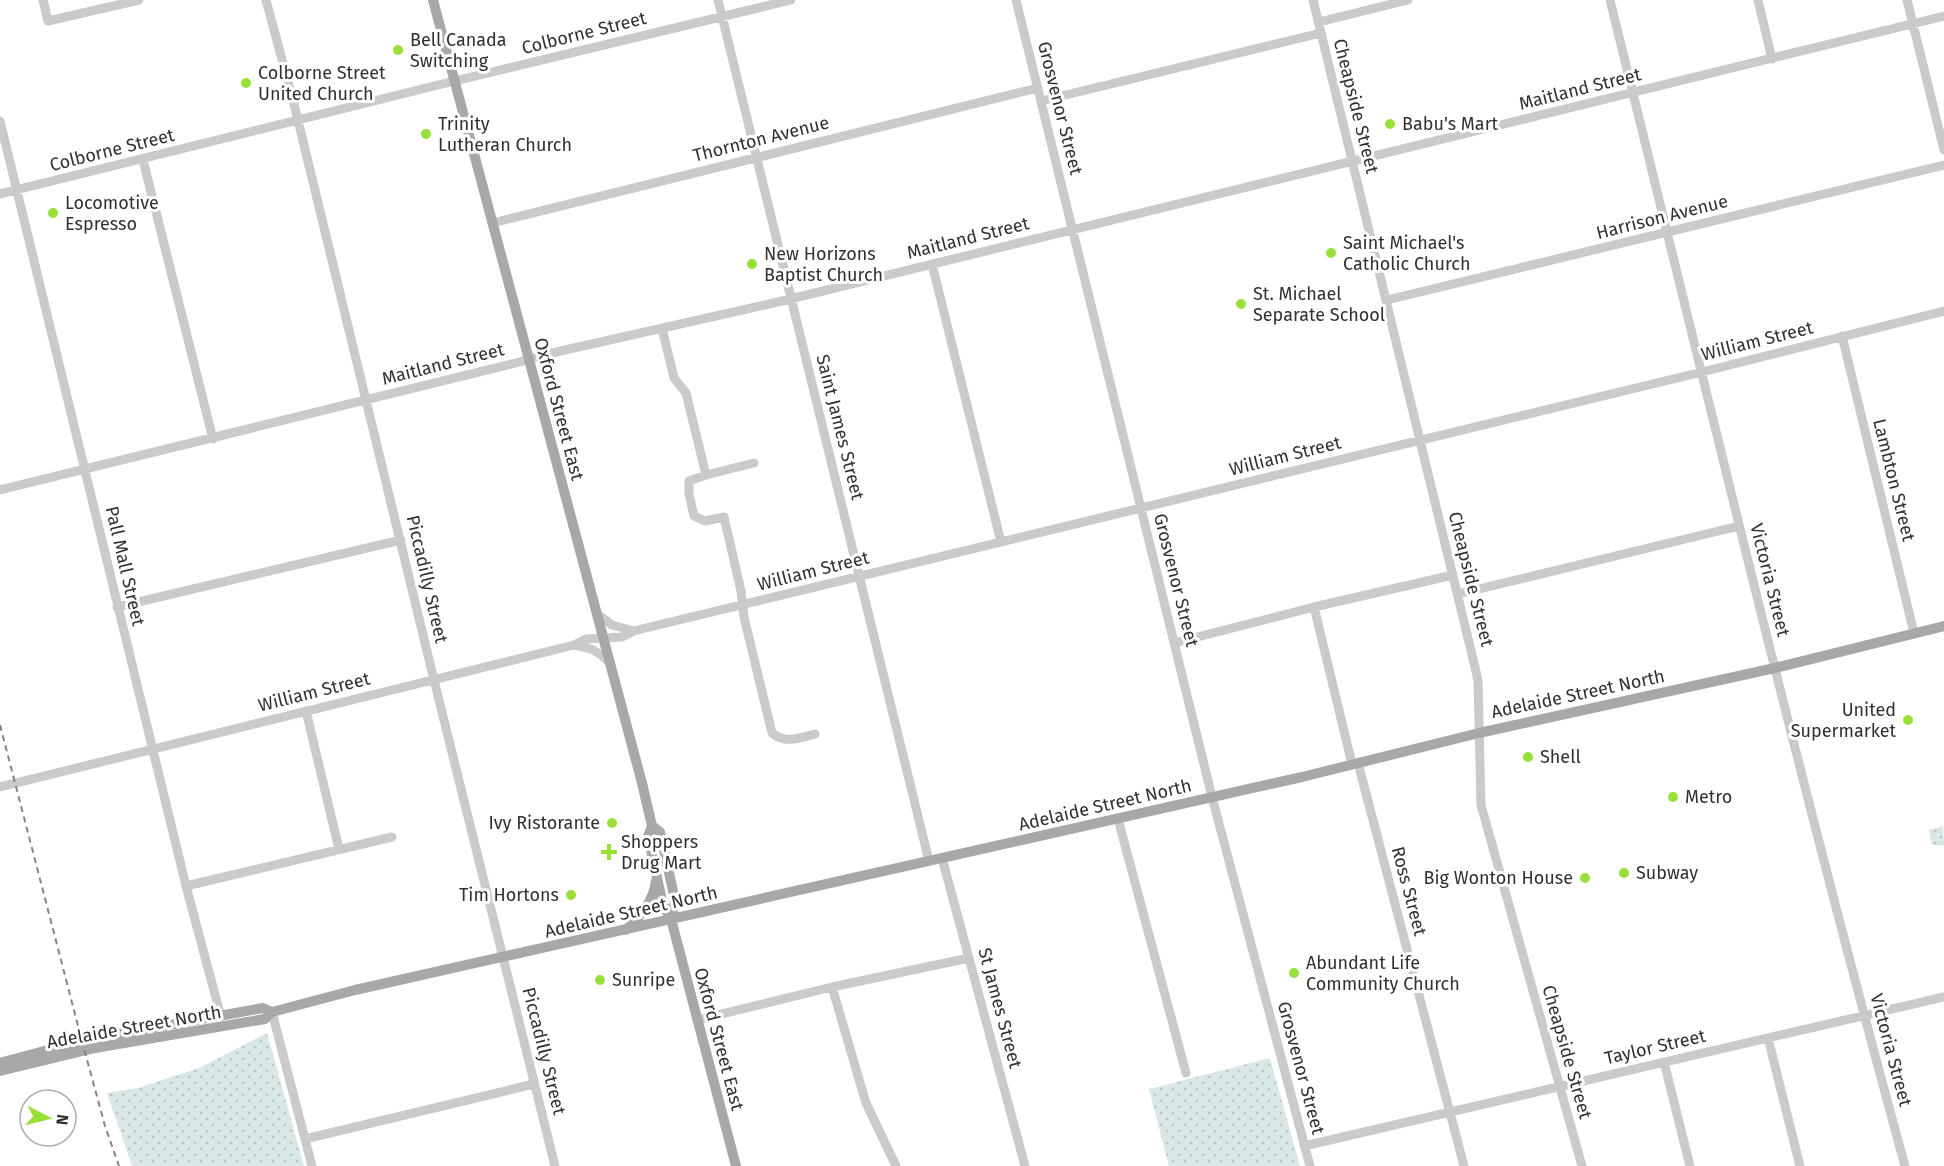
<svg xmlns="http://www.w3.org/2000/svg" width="1944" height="1166" viewBox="0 0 1944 1166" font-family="'Fira Sans',sans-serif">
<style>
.park{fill:url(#park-dots)}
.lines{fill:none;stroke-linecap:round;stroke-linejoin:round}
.minor{stroke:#cacaca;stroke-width:9}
.major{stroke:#a8a8a8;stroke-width:10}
.rail{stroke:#858585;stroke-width:2;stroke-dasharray:6 4.5;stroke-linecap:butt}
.poi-dot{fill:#98df3a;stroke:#fff;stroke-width:2}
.labels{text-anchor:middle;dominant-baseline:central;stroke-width:6;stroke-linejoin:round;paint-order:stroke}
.street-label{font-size:18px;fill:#303030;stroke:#fff}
.poi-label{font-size:18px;fill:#303030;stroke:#fff;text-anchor:start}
</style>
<defs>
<pattern id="park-dots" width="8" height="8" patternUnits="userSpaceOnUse" patternTransform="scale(1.5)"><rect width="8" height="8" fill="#d9e7e7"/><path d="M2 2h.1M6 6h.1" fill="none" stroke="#bbc6c6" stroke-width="1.8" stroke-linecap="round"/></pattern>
</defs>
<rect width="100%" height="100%" fill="#fff"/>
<!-- park -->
<path class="park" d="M1943,826L1944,845H1932L1929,830Z
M267,1033L304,1166H132L107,1093L138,1088L199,1068Z
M1270,1058L1300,1166H1169L1149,1089Z"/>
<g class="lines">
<!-- minor -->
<path class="minor" d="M43,0L48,21L139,0
M266,0L295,108L434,680L555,1166
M718,0L929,861
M1016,0L1212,797L1310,1166
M1313,0L1475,667L1478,681L1481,805L1582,1166
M1610,0C1706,389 1799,779 1905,1166
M1758,0L1772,59
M1907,0L1944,150
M1319,22L1408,0
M1041,101L1321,33
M0,121L186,886L221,1017
M143,160L213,439
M0,194L438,85L791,0
M492,223L1038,88
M932,264L1001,542
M1387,300L1944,165
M662,328L674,378L686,393L706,475
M1842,336L1914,633
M754,463L706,475L689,481V494L694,516L705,521L724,517L741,591L744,617L772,733C785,744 800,738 815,734
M0,490L516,363L543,355L782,301L1944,16
M1458,594L1739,526
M117,607L401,540
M1314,607L1352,764
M597,614L612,625L634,631
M1174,643L1314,607L1453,575
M574,645C591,648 595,649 609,662
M306,711L339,849
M1358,763L1464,1166
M0,787L574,645L586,639L622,637L634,631L650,627L1702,372L1944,311
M1118,819L1186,1073
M942,858L1025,1166
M186,886L392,837
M832,987L866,1103L896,1166
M272,1012L312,1166
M697,1020L832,987L969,958
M1768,1038L1800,1166
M1664,1062L1690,1166
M305,1139L534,1084
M1304,1146L1944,997"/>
<!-- major -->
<path class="major" d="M433,0L642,783L652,826L648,836L663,905L671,919L736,1166
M652,826L660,832L675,900L671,919
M626,930C641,915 653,903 656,881
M0,1063L85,1040L263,1008L272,1012
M0,1071L95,1048L265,1019L272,1012L355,990L1302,777L1479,733L1775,668L1944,626"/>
<!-- rail -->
<path class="rail" d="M0,725L83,1045L105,1126L119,1166"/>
</g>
<!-- markers -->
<g class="poi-dot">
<circle cx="398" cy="50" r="6"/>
<circle cx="246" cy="83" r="6"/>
<circle cx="1390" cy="124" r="6"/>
<circle cx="426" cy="134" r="6"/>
<circle cx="53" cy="213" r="6"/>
<circle cx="1331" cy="253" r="6"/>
<circle cx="752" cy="264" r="6"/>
<circle cx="1241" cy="304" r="6"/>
<circle cx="1908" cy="720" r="6"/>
<circle cx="1528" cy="757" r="6"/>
<circle cx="1673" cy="797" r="6"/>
<circle cx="612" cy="823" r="6"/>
<path d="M606 843h6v6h6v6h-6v6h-6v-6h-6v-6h6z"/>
<circle cx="1624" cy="873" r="6"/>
<circle cx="1585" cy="878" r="6"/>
<circle cx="571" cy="895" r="6"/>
<circle cx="1294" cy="973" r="6"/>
<circle cx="600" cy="980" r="6"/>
</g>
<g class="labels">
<!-- street labels -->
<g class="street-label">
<text transform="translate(584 33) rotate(-14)">Colborne Street</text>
<text transform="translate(1580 89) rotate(-14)">Maitland Street</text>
<text transform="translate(1356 106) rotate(76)">Cheapside Street</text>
<text transform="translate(1060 108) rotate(76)">Grosvenor Street</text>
<text transform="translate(761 139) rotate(-14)">Thornton Avenue</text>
<text transform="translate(112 150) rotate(-14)">Colborne Street</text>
<text transform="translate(1662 217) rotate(-14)">Harrison Avenue</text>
<text transform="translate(968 238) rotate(-14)">Maitland Street</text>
<text transform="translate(1757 341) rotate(-14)">William Street</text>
<text transform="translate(443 364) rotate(-14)">Maitland Street</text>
<text transform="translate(559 409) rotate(75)">Oxford Street East</text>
<text transform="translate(840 427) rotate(76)">Saint James Street</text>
<text transform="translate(1285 456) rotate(-14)">William Street</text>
<text transform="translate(1894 480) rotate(76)">Lambton Street</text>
<text transform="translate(125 566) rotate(77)">Pall Mall Street</text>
<text transform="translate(813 571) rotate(-14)">William Street</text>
<text transform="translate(427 579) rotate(77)">Piccadilly Street</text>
<text transform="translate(1471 579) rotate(76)">Cheapside Street</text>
<text transform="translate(1176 580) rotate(76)">Grosvenor Street</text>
<text transform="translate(1770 580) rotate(76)">Victoria Street</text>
<text transform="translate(314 692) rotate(-14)">William Street</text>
<text transform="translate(1578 694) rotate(-12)">Adelaide Street North</text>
<text transform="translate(1105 805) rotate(-13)">Adelaide Street North</text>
<text transform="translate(1409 891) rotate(75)">Ross Street</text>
<text transform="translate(631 912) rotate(-13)">Adelaide Street North</text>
<text transform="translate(1000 1008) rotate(75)">St James Street</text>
<text transform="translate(134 1027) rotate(-10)">Adelaide Street North</text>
<text transform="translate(719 1039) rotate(75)">Oxford Street East</text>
<text transform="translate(1655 1047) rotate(-13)">Taylor Street</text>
<text transform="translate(1891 1050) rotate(75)">Victoria Street</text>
<text transform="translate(544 1051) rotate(76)">Piccadilly Street</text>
<text transform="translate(1567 1052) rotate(74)">Cheapside Street</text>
<text transform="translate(1301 1068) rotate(75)">Grosvenor Street</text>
</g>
<!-- poi labels -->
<g class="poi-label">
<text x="410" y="40">Bell Canada<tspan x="410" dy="21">Switching</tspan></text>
<text x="258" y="73">Colborne Street<tspan x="258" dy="21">United Church</tspan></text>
<text x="438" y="124">Trinity<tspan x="438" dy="21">Lutheran Church</tspan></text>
<text x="1402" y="124">Babu's Mart</text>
<text x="65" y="203">Locomotive<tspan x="65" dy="21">Espresso</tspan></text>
<text x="1343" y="243">Saint Michael's<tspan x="1343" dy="21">Catholic Church</tspan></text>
<text x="764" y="254">New Horizons<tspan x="764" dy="21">Baptist Church</tspan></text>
<text x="1253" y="294">St. Michael<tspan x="1253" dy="21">Separate School</tspan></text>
<text x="1896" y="710" text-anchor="end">United<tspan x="1896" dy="21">Supermarket</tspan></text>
<text x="1540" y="757">Shell</text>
<text x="1685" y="797">Metro</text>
<text x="600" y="823" text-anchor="end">Ivy Ristorante</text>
<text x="621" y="842">Shoppers<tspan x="621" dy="21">Drug Mart</tspan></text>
<text x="1636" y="873">Subway</text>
<text x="1573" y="878" text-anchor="end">Big Wonton House</text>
<text x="559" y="895" text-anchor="end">Tim Hortons</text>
<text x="1306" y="963">Abundant Life<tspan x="1306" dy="21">Community Church</tspan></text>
<text x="612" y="980">Sunripe</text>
</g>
</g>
<!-- north arrow -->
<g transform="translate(48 1118) rotate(97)"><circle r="28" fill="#ffffff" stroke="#acacac" stroke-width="1.5"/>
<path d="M0-4.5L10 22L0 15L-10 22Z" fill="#98df3a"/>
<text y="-9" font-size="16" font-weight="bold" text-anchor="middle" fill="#303030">N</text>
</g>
</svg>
